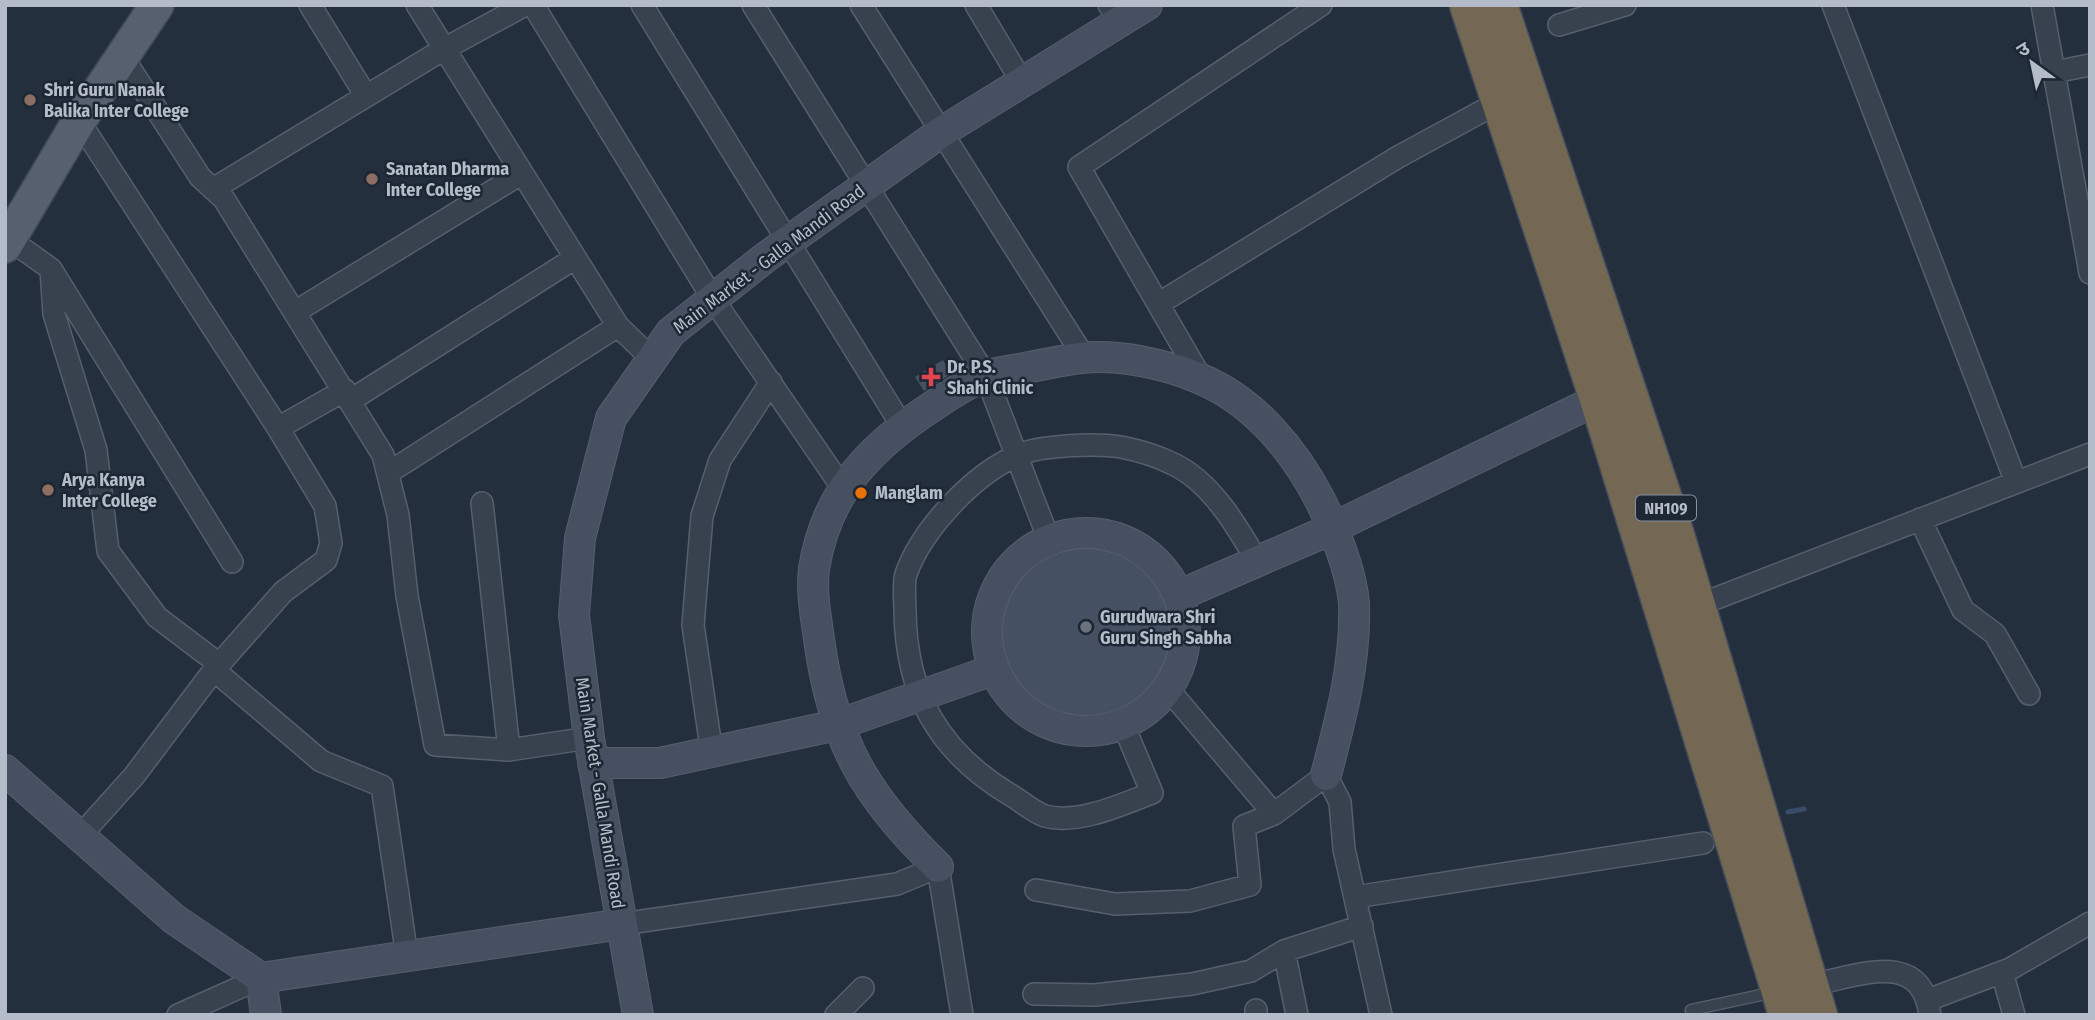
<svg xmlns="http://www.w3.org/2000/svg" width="2095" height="1020" viewBox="0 0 2095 1020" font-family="'Fira Sans Condensed','Noto Sans Devanagari',sans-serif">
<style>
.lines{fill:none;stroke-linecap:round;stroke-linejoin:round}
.stream{stroke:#394c67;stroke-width:5}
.building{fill:#455162}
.lane-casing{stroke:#565f6c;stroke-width:13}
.street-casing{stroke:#565f6c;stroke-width:24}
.secondary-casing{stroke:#565f6c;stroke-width:32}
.primary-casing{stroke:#414a57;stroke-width:36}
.highway-casing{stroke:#434c59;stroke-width:41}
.lane{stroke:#38414e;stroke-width:10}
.street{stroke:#38414e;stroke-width:21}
.secondary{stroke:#465061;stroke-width:30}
.primary{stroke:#56606e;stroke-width:33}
.highway{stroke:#746855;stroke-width:38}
.education-dot{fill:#8d6e63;stroke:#1d2633;stroke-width:2.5}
.health-dot{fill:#e0444e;stroke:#1d2633;stroke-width:2.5}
.food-dot{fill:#e8710a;stroke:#1d2633;stroke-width:2.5}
.worship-dot{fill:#6b7280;stroke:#1d2633;stroke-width:2.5}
.labels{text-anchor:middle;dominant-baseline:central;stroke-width:5;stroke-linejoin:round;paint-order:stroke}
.shield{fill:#1d2633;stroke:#878f9c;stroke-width:2}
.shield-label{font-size:16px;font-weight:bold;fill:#b4bcc9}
.poi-label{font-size:18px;font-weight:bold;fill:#b4bcc9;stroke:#1d2633;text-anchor:start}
.street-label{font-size:18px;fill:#b4bcc9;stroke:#1d2633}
</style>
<rect width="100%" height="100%" fill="#242f3e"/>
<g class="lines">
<!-- stream -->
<path class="stream" d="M1788,812L1804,809"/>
</g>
<!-- building -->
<path class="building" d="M943,360L951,374L924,391L915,377Z
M1078,543L1108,545L1135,557L1157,578L1164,590V603L1172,610L1175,634L1169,663L1154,687L1133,706L1107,717L1079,719L1051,713L1028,698L1010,676L1009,664L1000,649L998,621L1007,592L1024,568L1046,553Z"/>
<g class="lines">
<!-- lane casing -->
<g class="lane-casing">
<path id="lane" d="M1691,1010L1775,992"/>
</g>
<!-- street casing -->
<g class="street-casing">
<path id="street" d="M310,5L366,96
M417,5L618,326L652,359
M533,5L713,299L844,490
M642,5L902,426
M753,5L986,376L1049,540
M861,5L1084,357
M976,5L1022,82
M1109,5L1119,21
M1833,5L2016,482
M2042,5L2090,273
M1559,25L1625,5
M122,56L200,177L224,199L383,455L398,515L407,596L435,745L509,750L589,738
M2054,72L2090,65
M79,121L278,428L325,506L331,543L326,560L283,592L214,670L134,776L80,836
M213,189L444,49L525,5
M9,239L51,269L232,562
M51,269L54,314L96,450L108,551L157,617L219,664
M1158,304L1398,157L1501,101
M295,312L522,173
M1202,380L1079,167L1321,5
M351,400L575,258
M278,428L345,390
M388,473L618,326
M482,503L509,750
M1920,519L1963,610L1995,634L2029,694
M1696,606L2090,454
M214,670L321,761L382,786L407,956
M1168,689L1274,814
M1123,724L1152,793C1123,804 1078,825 1045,816C1033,812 1020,800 1009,794C938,751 906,693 905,611C905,600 903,584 906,574C922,529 973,475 1016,456C1038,445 1096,443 1121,447C1136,450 1157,456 1171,463C1210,480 1237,526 1257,561
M712,754L693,625L702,516L720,460L771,382
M1036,890L1115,904L1190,901L1250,885L1244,826L1274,814L1326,775L1340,802L1344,849L1381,1015
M1355,897L1703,843
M622,924L897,884L938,867L962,1015
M1284,951L1297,1015
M2002,972L2014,1015
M1810,985C1857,977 1921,947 1930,1015
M1034,994L1095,995L1192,984L1251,971L1284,951L1362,926
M1928,1000L2010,969L2090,923
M1256,1010V1015
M178,1015L261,978
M836,1015L863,988"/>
</g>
<!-- secondary casing -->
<g class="secondary-casing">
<path id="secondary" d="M987 632a99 99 0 1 1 198 0a99 99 0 1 1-198 0Z
M1180,595L1318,535L1599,399
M593,763H660L837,725L993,670
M5,770L174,919L261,978L622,924
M938,867C865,795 833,742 819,639C816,617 811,592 814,569C826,491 872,445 936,404C951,394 969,382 986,376C998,371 1012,371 1024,368C1043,365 1062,360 1081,358C1119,354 1166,364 1201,379C1255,402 1294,450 1320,500C1334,528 1352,573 1354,604C1356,662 1341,718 1326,775
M261,978L266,1015
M638,1015L589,738L574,615L580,538L611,418L671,332L766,257L940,133L1147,5"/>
</g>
<!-- primary casing -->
<g class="primary-casing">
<path id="primary" d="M5,246L79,121L157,5"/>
</g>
<!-- highway casing -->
<g class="highway-casing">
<path id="highway" d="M1469,5L1599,399L1788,1015
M1498,5L1675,535L1818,1015"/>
</g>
<!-- lane -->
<use href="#lane" class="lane"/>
<!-- street -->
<use href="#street" class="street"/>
<!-- secondary -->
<use href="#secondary" class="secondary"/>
<!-- primary -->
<use href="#primary" class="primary"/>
<!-- highway -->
<use href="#highway" class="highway"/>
</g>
<!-- markers -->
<g class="education-dot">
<circle cx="30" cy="100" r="7"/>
<circle cx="372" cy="179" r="7"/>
<circle cx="48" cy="490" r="7"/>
</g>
<path class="health-dot" d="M927.5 366.5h7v7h7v7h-7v7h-7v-7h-7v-7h7z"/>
<circle class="food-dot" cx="861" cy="493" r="7"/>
<circle class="worship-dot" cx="1086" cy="627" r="7"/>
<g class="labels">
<!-- shield labels -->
<rect class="shield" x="1636" y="495.5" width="60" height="25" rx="5"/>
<g class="shield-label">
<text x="1666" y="508">NH109</text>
</g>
<!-- poi labels -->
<g class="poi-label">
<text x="44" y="90">Shri Guru Nanak<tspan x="44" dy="21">Balika Inter College</tspan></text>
<text x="386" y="169">Sanatan Dharma<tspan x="386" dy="21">Inter College</tspan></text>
<text x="947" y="367">Dr. P.S.<tspan x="947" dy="21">Shahi Clinic</tspan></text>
<text x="62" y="480">Arya Kanya<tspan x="62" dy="21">Inter College</tspan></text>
<text x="875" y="493">Manglam</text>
<text x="1100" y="617">Gurudwara Shri<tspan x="1100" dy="21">Guru Singh Sabha</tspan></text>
</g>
<!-- street labels -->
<g class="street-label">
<text transform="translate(769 259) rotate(-37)">Main Market - Galla Mandi Road</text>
<text transform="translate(600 793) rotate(81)">Main Market - Galla Mandi Road</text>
</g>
</g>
<!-- border -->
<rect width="2095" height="1020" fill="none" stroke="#b4bcc9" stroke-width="14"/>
<!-- north arrow -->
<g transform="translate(2032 63) rotate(327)" stroke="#1d2633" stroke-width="5" paint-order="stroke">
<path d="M0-5L12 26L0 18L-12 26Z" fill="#b4bcc9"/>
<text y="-10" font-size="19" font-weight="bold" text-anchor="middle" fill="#b4bcc9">उ</text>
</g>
</svg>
